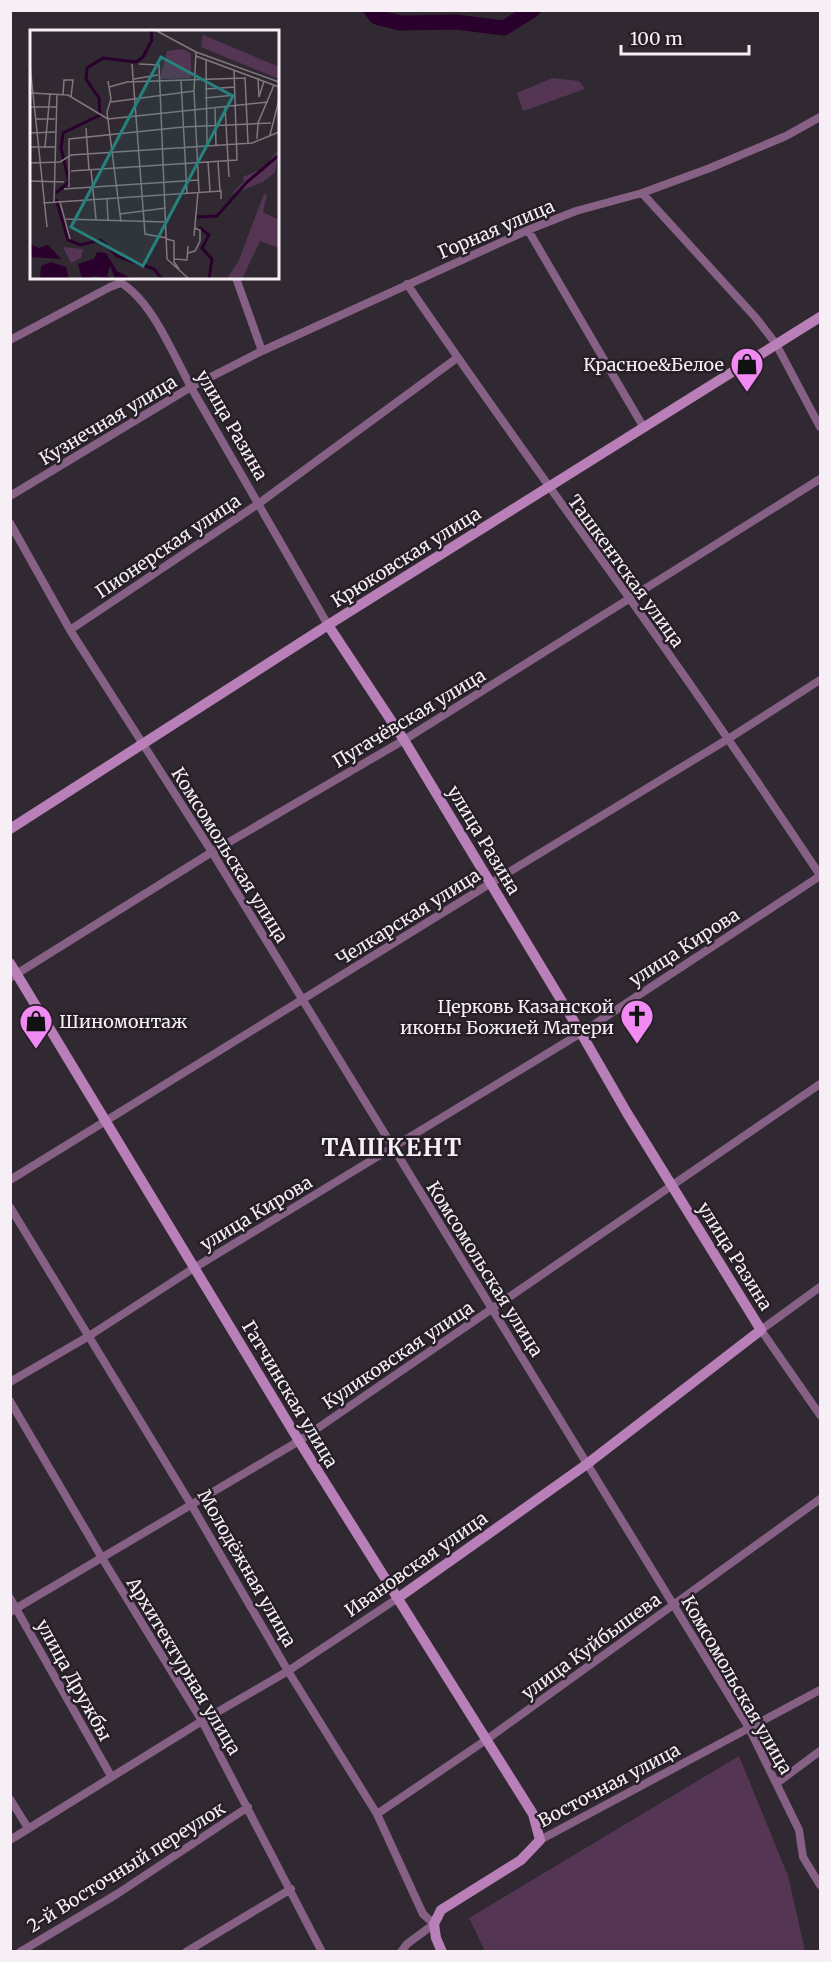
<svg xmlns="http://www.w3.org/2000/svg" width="831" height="1962" viewBox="0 0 831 1962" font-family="Merriweather,serif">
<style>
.green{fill:#543654}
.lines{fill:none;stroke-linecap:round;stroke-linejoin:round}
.river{stroke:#2a002c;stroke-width:15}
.street{stroke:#866185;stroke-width:8}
.secondary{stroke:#b97fb8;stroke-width:10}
.labels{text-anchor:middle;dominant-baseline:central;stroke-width:5;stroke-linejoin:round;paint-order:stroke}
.street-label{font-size:18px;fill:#f6f0f6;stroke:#271f27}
.poi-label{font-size:18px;fill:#f6f0f6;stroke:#271f27;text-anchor:end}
.district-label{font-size:24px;font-weight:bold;letter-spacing:1.5px;fill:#f6f0f6;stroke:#271f27}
.inset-river{fill:none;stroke:#2a002c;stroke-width:3}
.inset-road{fill:none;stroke:#807980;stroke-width:1.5}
.view{fill:#26827c;fill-opacity:0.15;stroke:#26827c;stroke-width:3}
.inset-edge{fill:none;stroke:#f6f0f6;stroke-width:3}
</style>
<rect width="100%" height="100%" fill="#312931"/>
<!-- green -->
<path class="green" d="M552,78L579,81L585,89L523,111L517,93Z
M739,1756L788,1876L805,1951H485L469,1918Z"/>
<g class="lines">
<!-- river -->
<path class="river" d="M371,10L376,17L400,23L456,22L504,28L533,10"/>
<!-- street -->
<path class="street" d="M642,193L756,318L776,344L820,427
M528,230L644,428
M236,278L262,351
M407,284C480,391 555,495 630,599C695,690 758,782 820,875
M10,340L110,287L121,283C154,302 176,362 196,396C240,472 284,548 328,625
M10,496L191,387L262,351L528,230L576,211L642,193L710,168L786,136L820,117
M10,523L70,630L212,852L749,1728L799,1830L803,1857L820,1885
M70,630L258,504L457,358
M10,978L212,852L404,740L820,479
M10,1180L491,883L728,739L820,680
M10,1207L192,1506L288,1671L377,1814L423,1914L434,1924L407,1944L401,1952
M820,1287L761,1330L820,1415
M10,1382L89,1336L194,1268L581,1033L820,876
M10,1401L102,1558L202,1721L322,1952
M10,1598L111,1776
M10,1612L299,1441L820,1084
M777,1783L820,1751
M10,1799L28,1828
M377,1814L486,1740L820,1499
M10,1840L202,1721L288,1671L398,1598
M540,1840L820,1690
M20,1952L117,1894L248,1807
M186,1952L291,1889"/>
<!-- secondary -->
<path class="secondary" d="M328,625L404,740L581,1033L627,1113L761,1330L587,1464L398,1598
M10,829L328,625L820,317
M10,963L299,1441L533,1814L540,1840L521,1860L441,1910L434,1924L436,1938L442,1952"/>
</g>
<!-- icons -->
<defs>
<g id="shop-pin" transform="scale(1.725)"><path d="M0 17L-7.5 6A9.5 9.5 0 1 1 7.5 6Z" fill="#f28af3" stroke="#271f27"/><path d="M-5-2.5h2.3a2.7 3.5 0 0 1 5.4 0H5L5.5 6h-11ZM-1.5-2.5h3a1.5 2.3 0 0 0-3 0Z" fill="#111"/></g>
<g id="church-pin" transform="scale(1.725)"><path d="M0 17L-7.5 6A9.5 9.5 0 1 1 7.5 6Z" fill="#f28af3" stroke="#271f27"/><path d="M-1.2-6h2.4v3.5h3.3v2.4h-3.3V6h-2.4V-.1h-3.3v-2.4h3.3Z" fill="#111"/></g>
</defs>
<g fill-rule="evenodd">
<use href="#shop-pin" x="747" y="364"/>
<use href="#church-pin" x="637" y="1016"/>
<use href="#shop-pin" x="36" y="1021"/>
</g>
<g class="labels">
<!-- street labels -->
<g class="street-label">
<text transform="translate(496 229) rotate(-23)">Горная улица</text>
<text transform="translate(108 420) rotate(-31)">Кузнечная улица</text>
<text transform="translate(232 425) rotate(60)">улица Разина</text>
<text transform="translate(168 546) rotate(-34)">Пионерская улица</text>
<text transform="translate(406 557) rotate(-32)">Крюковская улица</text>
<text transform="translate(626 571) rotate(54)">Ташкентская улица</text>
<text transform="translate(409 718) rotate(-31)">Пугачёвская улица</text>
<text transform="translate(484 840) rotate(59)">улица Разина</text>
<text transform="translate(230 855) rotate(58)">Комсомольская улица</text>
<text transform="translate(408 917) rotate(-32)">Челкарская улица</text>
<text transform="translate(684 947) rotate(-33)">улица Кирова</text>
<text transform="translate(256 1213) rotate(-31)">улица Кирова</text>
<text transform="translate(735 1256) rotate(58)">улица Разина</text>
<text transform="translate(485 1269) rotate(58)">Комсомольская улица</text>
<text transform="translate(398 1355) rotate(-34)">Куликовская улица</text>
<text transform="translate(290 1394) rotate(59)">Гатчинская улица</text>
<text transform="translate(416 1564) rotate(-35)">Ивановская улица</text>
<text transform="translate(247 1568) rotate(60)">Молодёжная улица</text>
<text transform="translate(591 1646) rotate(-36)">улица Куйбышева</text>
<text transform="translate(184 1666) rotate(59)">Архитектурная улица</text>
<text transform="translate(74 1680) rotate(61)">улица Дружбы</text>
<text transform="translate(737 1685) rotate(60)">Комсомольская улица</text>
<text transform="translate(609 1785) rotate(-28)">Восточная улица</text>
<text transform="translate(126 1867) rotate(-32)">2-й Восточный переулок</text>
</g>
<!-- poi labels -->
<g class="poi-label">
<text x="724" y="364">Красное&amp;Белое</text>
<text x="614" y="1006">Церковь Казанской<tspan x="614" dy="21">иконы Божией Матери</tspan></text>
<text x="59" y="1021" text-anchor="start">Шиномонтаж</text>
</g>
<!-- district labels -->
<g class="district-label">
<text x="392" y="1147">ТАШКЕНТ</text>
</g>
</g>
<!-- overview -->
<g transform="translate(30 30)">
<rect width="249" height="249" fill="#312931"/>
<path d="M173,5L249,37V49L171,17ZM153,19L161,24V48L130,49L137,21ZM249,119L245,142L233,152L202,164L214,151L213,147L234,138ZM234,164L237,165L233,182L249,190V218L230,211L212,249H197L209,230ZM33,217L53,219L51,228L41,233Z" fill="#543654"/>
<path d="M0,214L9,218L18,215L31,229L2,227ZM67,222L76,223L87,241L103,249H85L80,236L77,246L83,249L64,246L52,249L48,234L64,229ZM21,232L36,237L39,249H10L11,236Z" fill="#2a002c"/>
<path class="inset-river" d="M26,163L39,152L31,118L33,103L70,85L69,68L56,49L57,38L73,28L106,32L113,27L122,10L121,0M26,169L38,210L50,215L71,210L87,226L124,239L132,249M167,187L187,186L216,153L249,125M169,197L179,205L172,218L182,229L179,249"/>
<path class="inset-road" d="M125,0L166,22L249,52M166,22L164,61L169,162M166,26L249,57M176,30L177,115M102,34L115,204L137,208M109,34L129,35L137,229L159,249M0,35L17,197M215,47L218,113M228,48L229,67L234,51M104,49L128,45M78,51L81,69L77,82L91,192M151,51L157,163M79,57L97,52L215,48M175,59L205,57M1,63L38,65L78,89M33,65L34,50H43L41,67M175,68L205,65M81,72L164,61M195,76L199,147M0,77H26M185,77L186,115M5,89H25M78,89L238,72M56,98L59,140M0,103L25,102M240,105L249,70M227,109L228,93L244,55M0,117H25M15,117L20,64M178,132L180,161M188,132L190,161M0,133L30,132L41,125L222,113L249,102M61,140L66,189M41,141L207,130L204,40M0,151L34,152M39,157V109L153,97L241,93M34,159L168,150M77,169L78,191M24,172L27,65M30,172L40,209M13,173L191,161V169M90,184L136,178M34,189L136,192M164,206L168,162M137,209L144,211V232L149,239M158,223L165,221L170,211V200L164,198M144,229L157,230L158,216"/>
<path class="view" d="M131,27L203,66L113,236L41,197Z"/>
<rect width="249" height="249" class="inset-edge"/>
</g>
<!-- border -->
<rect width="831" height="1962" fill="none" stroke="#f6f0f6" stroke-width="24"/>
<!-- scale -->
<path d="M621 45v9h128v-9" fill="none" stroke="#f6f0f6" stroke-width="3"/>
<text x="630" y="45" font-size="18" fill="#f6f0f6" stroke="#271f27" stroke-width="4.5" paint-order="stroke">100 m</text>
</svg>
